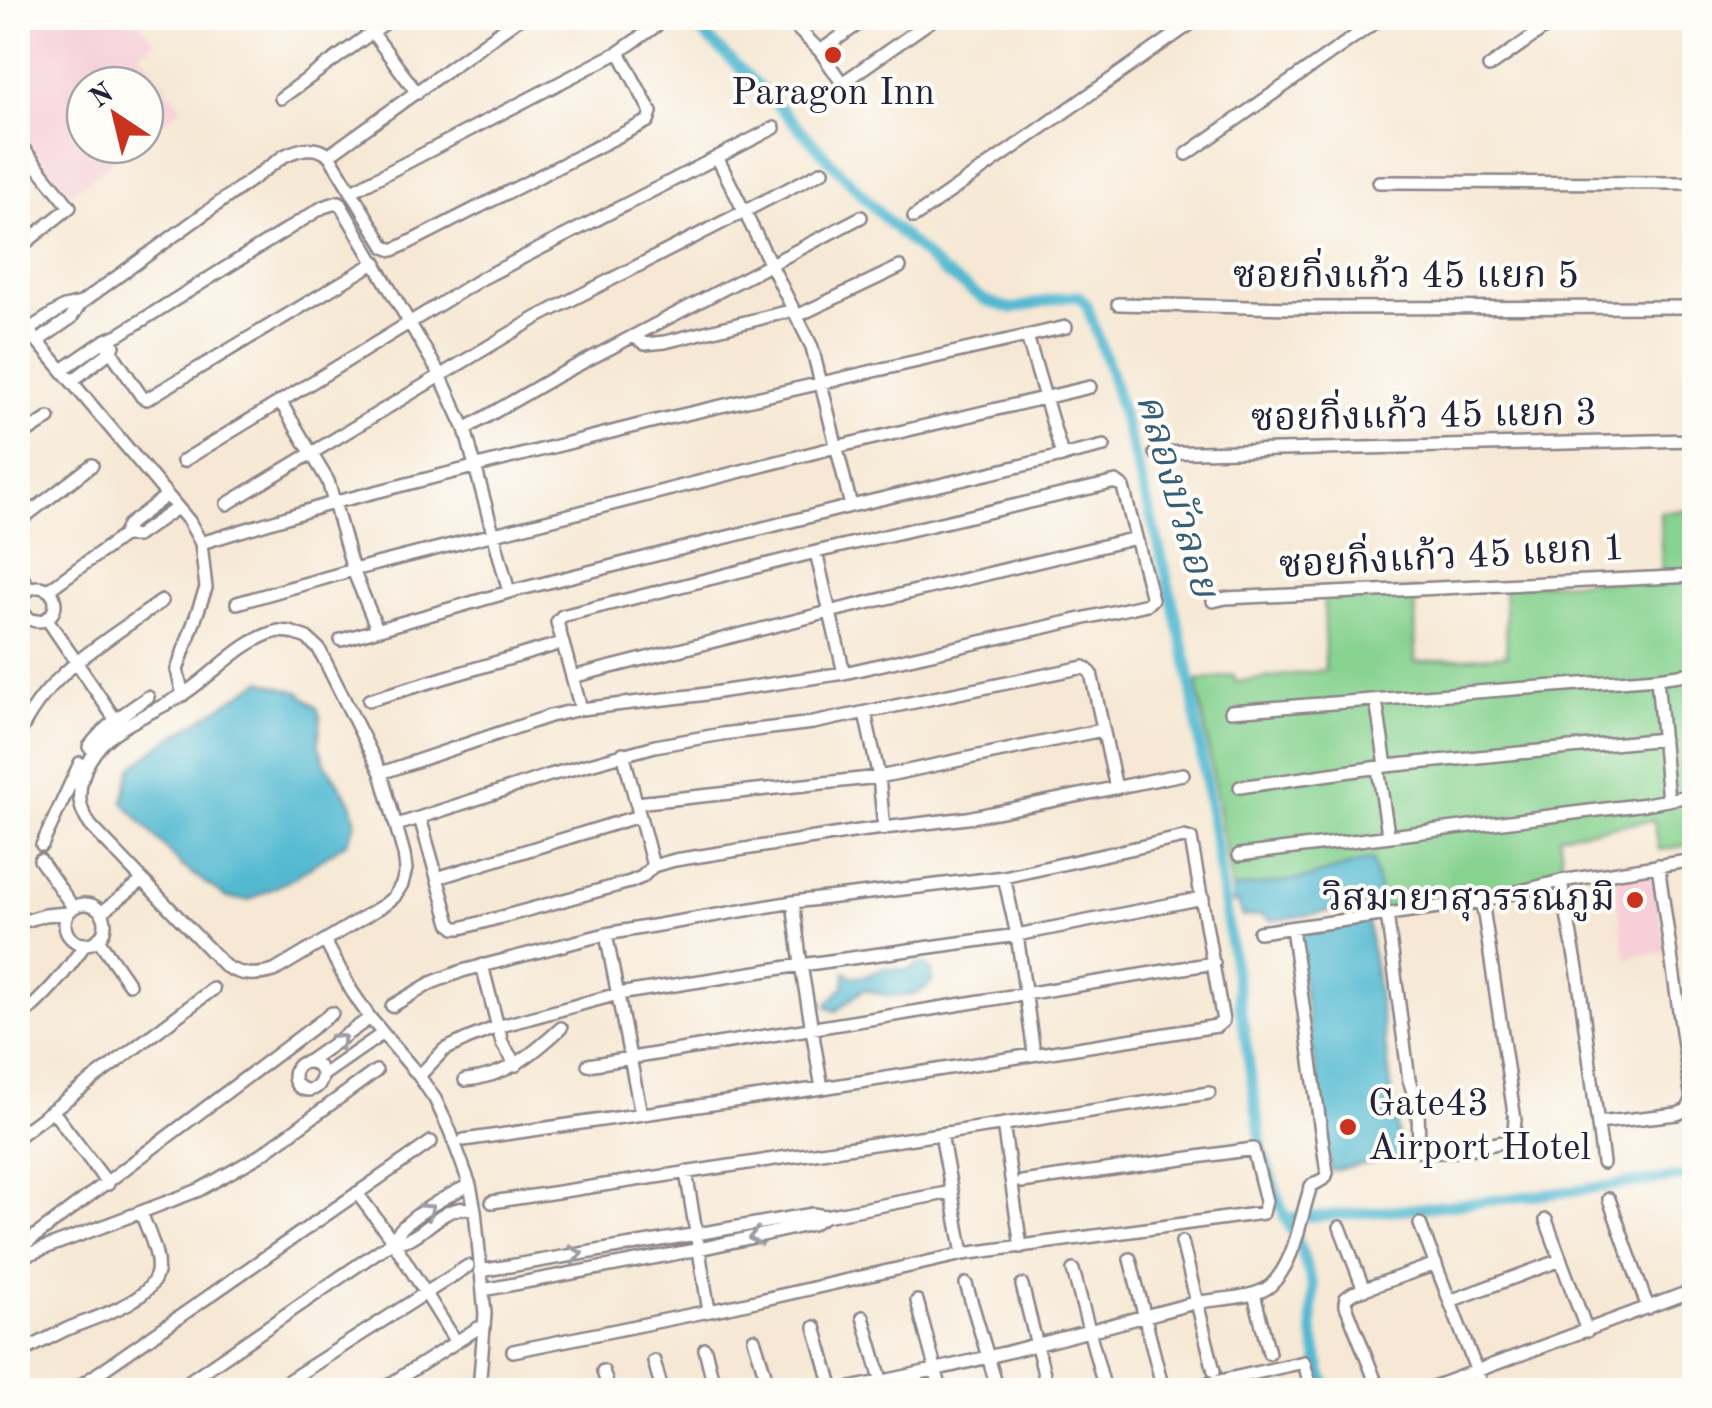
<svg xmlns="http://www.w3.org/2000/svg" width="1712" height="1408" viewBox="0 0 1712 1408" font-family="'Old Standard TT','Noto Serif Thai',serif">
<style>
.built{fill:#f6cfd8}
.green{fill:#86d28f;stroke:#547a65;stroke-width:2.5}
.water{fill:#53b9d1;stroke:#3a6e86;stroke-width:2.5}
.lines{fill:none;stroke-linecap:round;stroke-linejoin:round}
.canal{stroke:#53b9d1;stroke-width:11}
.minor-casing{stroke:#8c8588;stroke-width:16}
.minor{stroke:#fff;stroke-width:11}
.oneway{stroke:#9c9ca7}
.poi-dot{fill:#c8321e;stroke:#fdfcf7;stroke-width:4}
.labels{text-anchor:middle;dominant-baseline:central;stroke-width:8;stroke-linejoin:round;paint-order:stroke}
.poi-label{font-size:38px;fill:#22223b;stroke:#fdfcf7}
.street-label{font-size:38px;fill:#22223b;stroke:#fdfcf7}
.water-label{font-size:40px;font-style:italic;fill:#365e77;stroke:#fdfcf7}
</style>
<rect width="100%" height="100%" fill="#fdfcf7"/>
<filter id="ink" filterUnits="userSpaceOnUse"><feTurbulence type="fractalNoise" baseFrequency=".01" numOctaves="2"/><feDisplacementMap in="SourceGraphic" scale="20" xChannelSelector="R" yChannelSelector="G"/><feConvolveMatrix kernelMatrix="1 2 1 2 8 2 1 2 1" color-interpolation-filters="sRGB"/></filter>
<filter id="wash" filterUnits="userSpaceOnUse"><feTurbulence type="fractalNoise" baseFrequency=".0048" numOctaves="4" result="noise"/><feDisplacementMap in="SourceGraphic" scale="40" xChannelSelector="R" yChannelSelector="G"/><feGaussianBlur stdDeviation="2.25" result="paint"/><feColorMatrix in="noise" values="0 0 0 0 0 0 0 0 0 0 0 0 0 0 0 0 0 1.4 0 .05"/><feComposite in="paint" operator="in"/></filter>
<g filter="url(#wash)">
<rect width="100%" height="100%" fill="#f6e8d4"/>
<!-- built -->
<path class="built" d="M18,18H136L155,42L140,53L182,107L145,136V85H85V145H134L70,194L18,130Z
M1654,869L1666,952L1626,958L1613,874Z"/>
<!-- green -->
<path class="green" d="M1694,510V844L1659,850L1654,820L1559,835L1565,880L1382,909L1371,860L1308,878L1232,889L1197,681L1234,675L1236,682L1325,670L1324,595L1416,590L1415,662L1507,655L1504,586L1662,577L1660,512Z"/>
<!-- water -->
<path class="water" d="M261,681L299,692L317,708L321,719L318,743L326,765L351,802L356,822L347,842L292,879L249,900L227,898L181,865L123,802L131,769L159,746Z
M1372,859L1382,903L1271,921L1261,915L1242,917L1238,903H1233L1232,889L1308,878Z
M1368,922L1401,1157L1331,1171L1295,932Z
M918,964H926L931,970L933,979C918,1003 885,997 864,989L836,1011L828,1008L827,1004L844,986L845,972L855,977L865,976L885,968L909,970Z"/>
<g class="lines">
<!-- canal -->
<path class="canal" d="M686,18L761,88L890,224L942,271L986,301L1012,309L1060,298L1079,296L1087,306L1110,371L1157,538L1187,661L1263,1154L1285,1218L1299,1244L1313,1286L1312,1329L1321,1372L1329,1390
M1285,1218C1422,1211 1558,1193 1694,1175"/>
</g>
</g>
<g filter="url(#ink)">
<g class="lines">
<!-- minor casing -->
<g class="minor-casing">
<path id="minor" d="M787,18L820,51L842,83L935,18
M372,32L417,93
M820,51L867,18
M1489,67L1559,18
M281,98L392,18
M18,142L70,207L18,249
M1187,154L1381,18
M329,155L519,18
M717,157L812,347L851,506
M1379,182L1694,183
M352,191L619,52L656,26L658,21L656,18
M914,217L1199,18
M1118,304L1292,308L1694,307
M797,316L900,267
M18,318L189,521L201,543L206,588L177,670L183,695
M28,330L64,307L81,303
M633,336L645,344L665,342L794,310
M1027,336L1062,455
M38,341L71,318L81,303L284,156C300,148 314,145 329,155L385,247L393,250L406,244L648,121L651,112L619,52
M104,341L142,397L147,399L376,262
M18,348L34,337
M62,370L104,341L120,334L323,207L339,202L440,375L465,429L509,592
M72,381L111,351L114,346
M280,401L328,481L353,570L377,629
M465,429L555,377L861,217
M18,438L49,418
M1155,453L1694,440
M183,461L481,279L774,128
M227,504L536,318L823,171
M18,522L92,465
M123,536H137L177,508
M201,543L336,502L651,422L1066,327
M816,552L844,673
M18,570L29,589
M21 604a17 17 0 1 1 34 0a17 17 0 1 1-34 0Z
M48,590L123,536L128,525L166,496
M1213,601L1226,598L1694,576
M237,603L353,570L836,447L1090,387
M47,619L115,719
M278,631L290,632L307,638L319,649L381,773L404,854L406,869L402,884L394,897L384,905L274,971C256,976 241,976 225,966L91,826C79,810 77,795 83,776C98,728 144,719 182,695C214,675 241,640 278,631Z
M341,640L509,592L851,506L1104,446
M572,677L829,612L1136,538
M1657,678L1668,800
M369,700L562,643
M1376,700L1386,766
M1231,711L1657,678L1694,673
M865,713L879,777L884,829
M1694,735V734
M18,737C45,673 108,640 162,601
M89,747C105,725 126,712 148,697
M623,753L653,866
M1378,768L1387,827
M381,773L550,716L581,709L699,695L844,673L1147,604L1152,599L1123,487L1116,482L816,552L562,616L557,622L581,709
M1240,787L1386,766L1663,739
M636,803L879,777L1102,730
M420,818L450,923L455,928H461L630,882L642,877L653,866L675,860L859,831L967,818L1183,774
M397,825L550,775L655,746L722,734L813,723L1084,667L1091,673L1116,788
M42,845L80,763
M1239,855L1646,804L1694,795
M40,860L73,907
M1004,877L1017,935L1034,1053
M437,878L639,816
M1561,881L1578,974L1603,1163
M793,902L801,965L822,1088
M65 924a20 20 0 1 1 40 0a20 20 0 1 1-40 0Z
M102,912L142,881
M1387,914L1409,1080L1418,1107L1419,1151C1449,1156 1484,1145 1513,1140L1515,1120L1482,901
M18,923L45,915L67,913
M1259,932L1482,901L1561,881L1694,860
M606,934L641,1114
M98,939L129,984
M325,941L351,990L370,1018L419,1076L435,1099L450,1131L470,1185L475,1210L485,1314L479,1390
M482,965L502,1043L516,1065
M392,1006L431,983L462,971L606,934L793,902L1004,877L1184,837L1191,839L1223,1021L1217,1026L822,1088L464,1140
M18,1019C45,997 66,973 85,944
M309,1061L370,1018
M294 1076a14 14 0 1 1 28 0a14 14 0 1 1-28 0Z
M588,1065L1214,963
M323,1075L382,1034
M419,1076L444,1050L467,1039L497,1027L618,994L801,965L1017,935L1203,898
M465,1080C505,1077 532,1055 561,1028
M52,1110L108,1184
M1598,1123L1677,1114L1687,1110L1692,1101L1658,865
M1003,1124L1021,1247
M941,1134L963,1254
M18,1136L213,989
M686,1172L709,1311
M357,1193L393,1241L456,1342
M1609,1199L1648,1308
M492,1202L1209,1093
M825,1216L952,1192
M1546,1220L1587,1331
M1420,1224L1484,1390
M1340,1227L1364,1290
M393,1241C419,1244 434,1213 459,1209C461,1208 473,1209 475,1210
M1182,1242L1214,1371
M18,1249L332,1013
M18,1258L141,1212
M1130,1259L1162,1385
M1073,1270L1105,1390
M480,1271L813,1214L825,1216L812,1224L690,1251L483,1290
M966,1284L998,1390
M1022,1285L1048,1390
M1254,1294L1269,1353
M917,1301L941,1390
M1450,1301L1561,1260
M863,1317L884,1390
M815,1327L833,1390
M754,1339L770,1390
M705,1349L715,1390
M513,1351L729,1307L963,1254L1263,1213L1266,1201L1253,1149L1022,1182
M18,1354C34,1346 50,1337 67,1329C92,1318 151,1303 157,1272C160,1254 147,1230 141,1212L199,1190L259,1156L376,1071
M654,1361L662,1390
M603,1371L609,1390
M98,1373L111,1390
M74,1390L431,1142
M176,1390L393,1241C401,1220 448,1195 470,1185
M274,1390L468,1266
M381,1390L478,1328
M840,1390C958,1367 1074,1335 1190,1304C1212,1298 1255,1300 1271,1285C1296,1261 1300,1217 1311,1186L1325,1178L1327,1173L1292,928
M1180,1390L1304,1362L1311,1390
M1379,1390L1345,1303L1346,1298L1353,1293L1436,1264
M1425,1390L1694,1290
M1685,1390L1694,1387"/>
</g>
<!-- minor -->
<use href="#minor" class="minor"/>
</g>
<!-- one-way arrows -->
<defs><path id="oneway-chevron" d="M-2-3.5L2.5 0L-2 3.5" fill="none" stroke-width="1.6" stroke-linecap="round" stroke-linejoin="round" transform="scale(2.5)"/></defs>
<g class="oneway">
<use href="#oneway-chevron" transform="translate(340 1040) rotate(-36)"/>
<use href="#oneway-chevron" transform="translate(428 1210) rotate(-34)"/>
<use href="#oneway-chevron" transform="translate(755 1237) rotate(167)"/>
<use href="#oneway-chevron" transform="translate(576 1254) rotate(-10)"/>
</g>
</g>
<!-- markers -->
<g class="poi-dot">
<circle cx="833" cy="55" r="10"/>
<circle cx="1635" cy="900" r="10"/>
<circle cx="1348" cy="1127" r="10"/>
</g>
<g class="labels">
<!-- poi labels -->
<g class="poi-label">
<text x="833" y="94">Paragon Inn</text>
<text x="1615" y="900" text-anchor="end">วิสมายาสุวรรณภูมิ</text>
<text x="1368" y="1105" text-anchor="start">Gate43<tspan x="1368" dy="44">Airport Hotel</tspan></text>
</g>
<!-- street labels -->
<g class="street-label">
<text x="1406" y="277">ซอยกิ่งแก้ว 45 แยก 5</text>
<text transform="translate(1424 417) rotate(-1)">ซอยกิ่งแก้ว 45 แยก 3</text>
<text transform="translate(1452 558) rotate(-3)">ซอยกิ่งแก้ว 45 แยก 1</text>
</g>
<!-- water labels -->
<g class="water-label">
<text transform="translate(1175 496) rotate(74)">คลองบัวลอย</text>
</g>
</g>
<!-- margin -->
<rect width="1712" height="1408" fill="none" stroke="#fdfcf7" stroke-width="60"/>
<!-- north arrow -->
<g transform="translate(115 115) rotate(325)"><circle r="48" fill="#fdfcf7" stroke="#a5a5ac" stroke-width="2.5"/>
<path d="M0-8L18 38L0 25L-18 38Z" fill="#c8321e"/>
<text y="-15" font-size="28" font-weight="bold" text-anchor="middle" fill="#22223b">N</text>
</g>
</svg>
